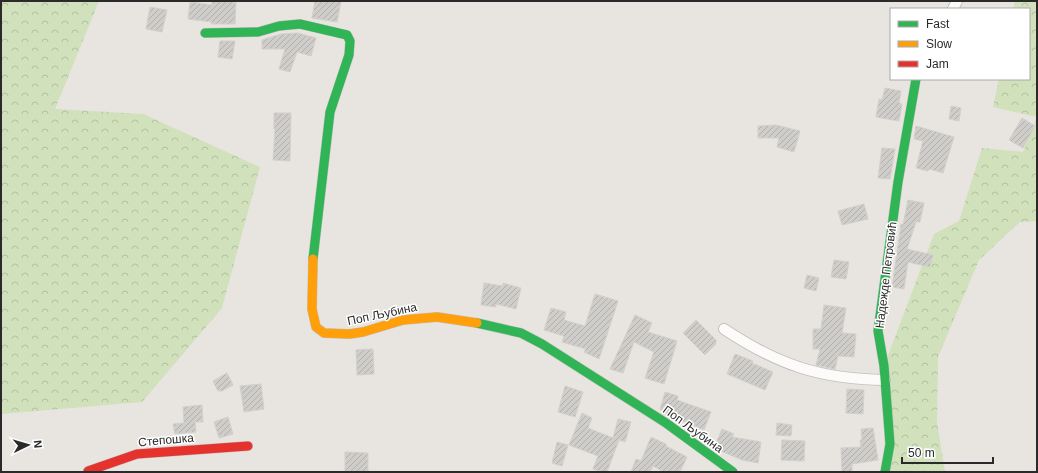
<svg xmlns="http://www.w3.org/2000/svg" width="1038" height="473" viewBox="0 0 1038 473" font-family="Helvetica,sans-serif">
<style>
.forest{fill:url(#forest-crowns)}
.building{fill:url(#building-hatch);stroke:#d3d0cc}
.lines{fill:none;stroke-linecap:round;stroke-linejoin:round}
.street-casing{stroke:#c2c1c1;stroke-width:12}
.fast-casing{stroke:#c2c1c1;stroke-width:10}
.slow-casing{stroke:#c2c1c1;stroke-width:10}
.jam-casing{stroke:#c2c1c1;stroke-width:10}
.street{stroke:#fcfbfa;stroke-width:10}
.fast{stroke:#30b455;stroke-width:9}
.slow{stroke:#ff9f0a;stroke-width:9}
.jam{stroke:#e5322d;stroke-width:9}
.labels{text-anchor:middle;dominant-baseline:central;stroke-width:3;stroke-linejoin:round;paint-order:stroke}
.street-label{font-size:12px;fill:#2a2a2a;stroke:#fff}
</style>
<defs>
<pattern id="forest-crowns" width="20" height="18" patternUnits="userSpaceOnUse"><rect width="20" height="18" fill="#d0e1bb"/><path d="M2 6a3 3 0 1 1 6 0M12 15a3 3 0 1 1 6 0" fill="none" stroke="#b3c1a1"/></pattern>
<pattern id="building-hatch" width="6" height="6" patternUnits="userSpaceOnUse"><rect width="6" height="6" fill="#cfcdca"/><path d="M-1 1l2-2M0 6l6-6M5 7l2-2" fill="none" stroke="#b2b0ae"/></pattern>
</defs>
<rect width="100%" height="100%" fill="#e8e4e0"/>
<!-- forest -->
<path class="forest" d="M1,1H99L55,109L143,114L260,167L222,308L142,402L1,414Z
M1015,1H1037V221L1020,222L979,260L938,357L937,422L945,472H885L884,366L934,234L959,221L982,148L1023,152L1037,117L993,107L999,79H1029V9H1013Z"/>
<!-- building -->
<path class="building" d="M212,1H236L235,24H211L212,22L188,19L190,2L212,5Z
M315,1H341L337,22L312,18Z
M150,7L167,10L162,32L146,29Z
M298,33L316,38L311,56L297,52L290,72L279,69L285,49H262V40L281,34Z
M220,41H235L232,59L218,57Z
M885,88L901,91L899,103L902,104L899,121L876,117L879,99L882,100Z
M951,106L961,108L959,121L949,119Z
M274,113H291L290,161L273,160L275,129H274Z
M1022,118L1035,126L1023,148L1009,140Z
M776,125L800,131L794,152L777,147L779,138H758V126Z
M916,126L954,137L943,173L929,169L928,171L916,168L923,141L914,139Z
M882,148L895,149L890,179L878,178Z
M908,200L924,203L920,222H916L907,249L933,255L930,267L908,262L904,289L892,287L901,224L903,225Z
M864,204L868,219L842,225L838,211Z
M834,260L849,262L846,279L831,277Z
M807,275L819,278L816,291L804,288Z
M484,283L503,286V283L521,288L516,309L496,304V307L481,305Z
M595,294L618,301L599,359L584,352L586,349L562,342L564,336L544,330L551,308L566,312L564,320L585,326Z
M824,305L846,308L842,333L856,334L854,357L838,356L835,369L816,365L820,349H813V329H821Z
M635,315L652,323L648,332L677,341L664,384L645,378L654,352L634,342L623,373L610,369Z
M696,320L716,340V344L705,355L683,333Z
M373,349L374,374L357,375L356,350Z
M735,354L753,361L752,363L773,372L765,390L727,374Z
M227,373L233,385L222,391H218L213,381Z
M261,384L264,409L244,412L240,386Z
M565,386L583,392L575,417L558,412Z
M847,389L864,390L863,414L846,413Z
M665,392L678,396L677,400L711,412L704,430L672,417L660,409Z
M202,405L203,422H195L196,432L175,434L173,424L184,423L183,407Z
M582,413L592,418L588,428L613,438L618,419L631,422L625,442L619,440L607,472H601L593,469L598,456L569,445Z
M228,417L233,434L219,438L214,422Z
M777,423L792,425L791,436L776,435Z
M873,428L878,460L852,464V472H842L841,448L861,447L860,440H862L861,429Z
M722,429L734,434L732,437L761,442L758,463L742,460L714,448Z
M651,437L666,444V446L687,457L680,472H664L653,466L650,472H631L636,459L641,461Z
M782,440L805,441L804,461L781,460Z
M557,442L568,445L562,466L552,463Z
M345,452L368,453V472L345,471Z"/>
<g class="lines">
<!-- street casing -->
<g class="street-casing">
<path id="street" d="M953,9L957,1
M724,329C778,365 820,379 885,380"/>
</g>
<!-- fast casing -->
<g class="fast-casing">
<path id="fast" d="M205,33L258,32L279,26L300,24L347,35L350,41L349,55L330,112L313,259
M477,323L521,333L542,344L666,423L733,472
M885,472L890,444L884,366L878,331L898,182L916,79"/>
</g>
<!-- slow casing -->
<g class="slow-casing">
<path id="slow" d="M313,259L312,309L316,327L324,333L349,334L363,332L403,320L437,317L477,323"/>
</g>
<!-- jam casing -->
<g class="jam-casing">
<path id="jam" d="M88,471L137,454L248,446"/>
</g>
<!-- street -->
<use href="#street" class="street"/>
<!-- fast -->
<use href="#fast" class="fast"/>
<!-- slow -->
<use href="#slow" class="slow"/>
<!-- jam -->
<use href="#jam" class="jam"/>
</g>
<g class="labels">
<!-- street labels -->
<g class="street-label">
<text transform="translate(886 275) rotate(-83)">Надежде Петровић</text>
<text transform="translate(382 314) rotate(-12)">Поп Љубина</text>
<text transform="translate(693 429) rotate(36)">Поп Љубина</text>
<text transform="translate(166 440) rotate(-5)">Степошка</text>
</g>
</g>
<!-- border -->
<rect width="1038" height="473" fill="none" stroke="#2a2a2a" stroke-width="4"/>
<!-- legend -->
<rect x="890" y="8" width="140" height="72" fill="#ffffff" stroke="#aaaaaa"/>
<rect x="898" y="21" width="20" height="6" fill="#30b455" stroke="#aaaaaa"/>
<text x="926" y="28" font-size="12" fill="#2a2a2a">Fast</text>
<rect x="898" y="41" width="20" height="6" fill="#ff9f0a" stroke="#aaaaaa"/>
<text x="926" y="48" font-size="12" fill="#2a2a2a">Slow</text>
<rect x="898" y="61" width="20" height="6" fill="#e5322d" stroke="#aaaaaa"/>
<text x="926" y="68" font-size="12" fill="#2a2a2a">Jam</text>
<!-- north arrow -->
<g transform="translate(28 445) rotate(85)" stroke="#ffffff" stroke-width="3" paint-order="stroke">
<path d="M0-3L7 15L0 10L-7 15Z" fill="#2a2a2a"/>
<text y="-6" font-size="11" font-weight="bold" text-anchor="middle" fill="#2a2a2a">N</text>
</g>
<!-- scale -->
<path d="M902 457v6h91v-6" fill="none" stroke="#2a2a2a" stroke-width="2"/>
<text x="908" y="457" font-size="12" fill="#2a2a2a" stroke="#ffffff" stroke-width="3" paint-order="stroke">50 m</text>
</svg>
